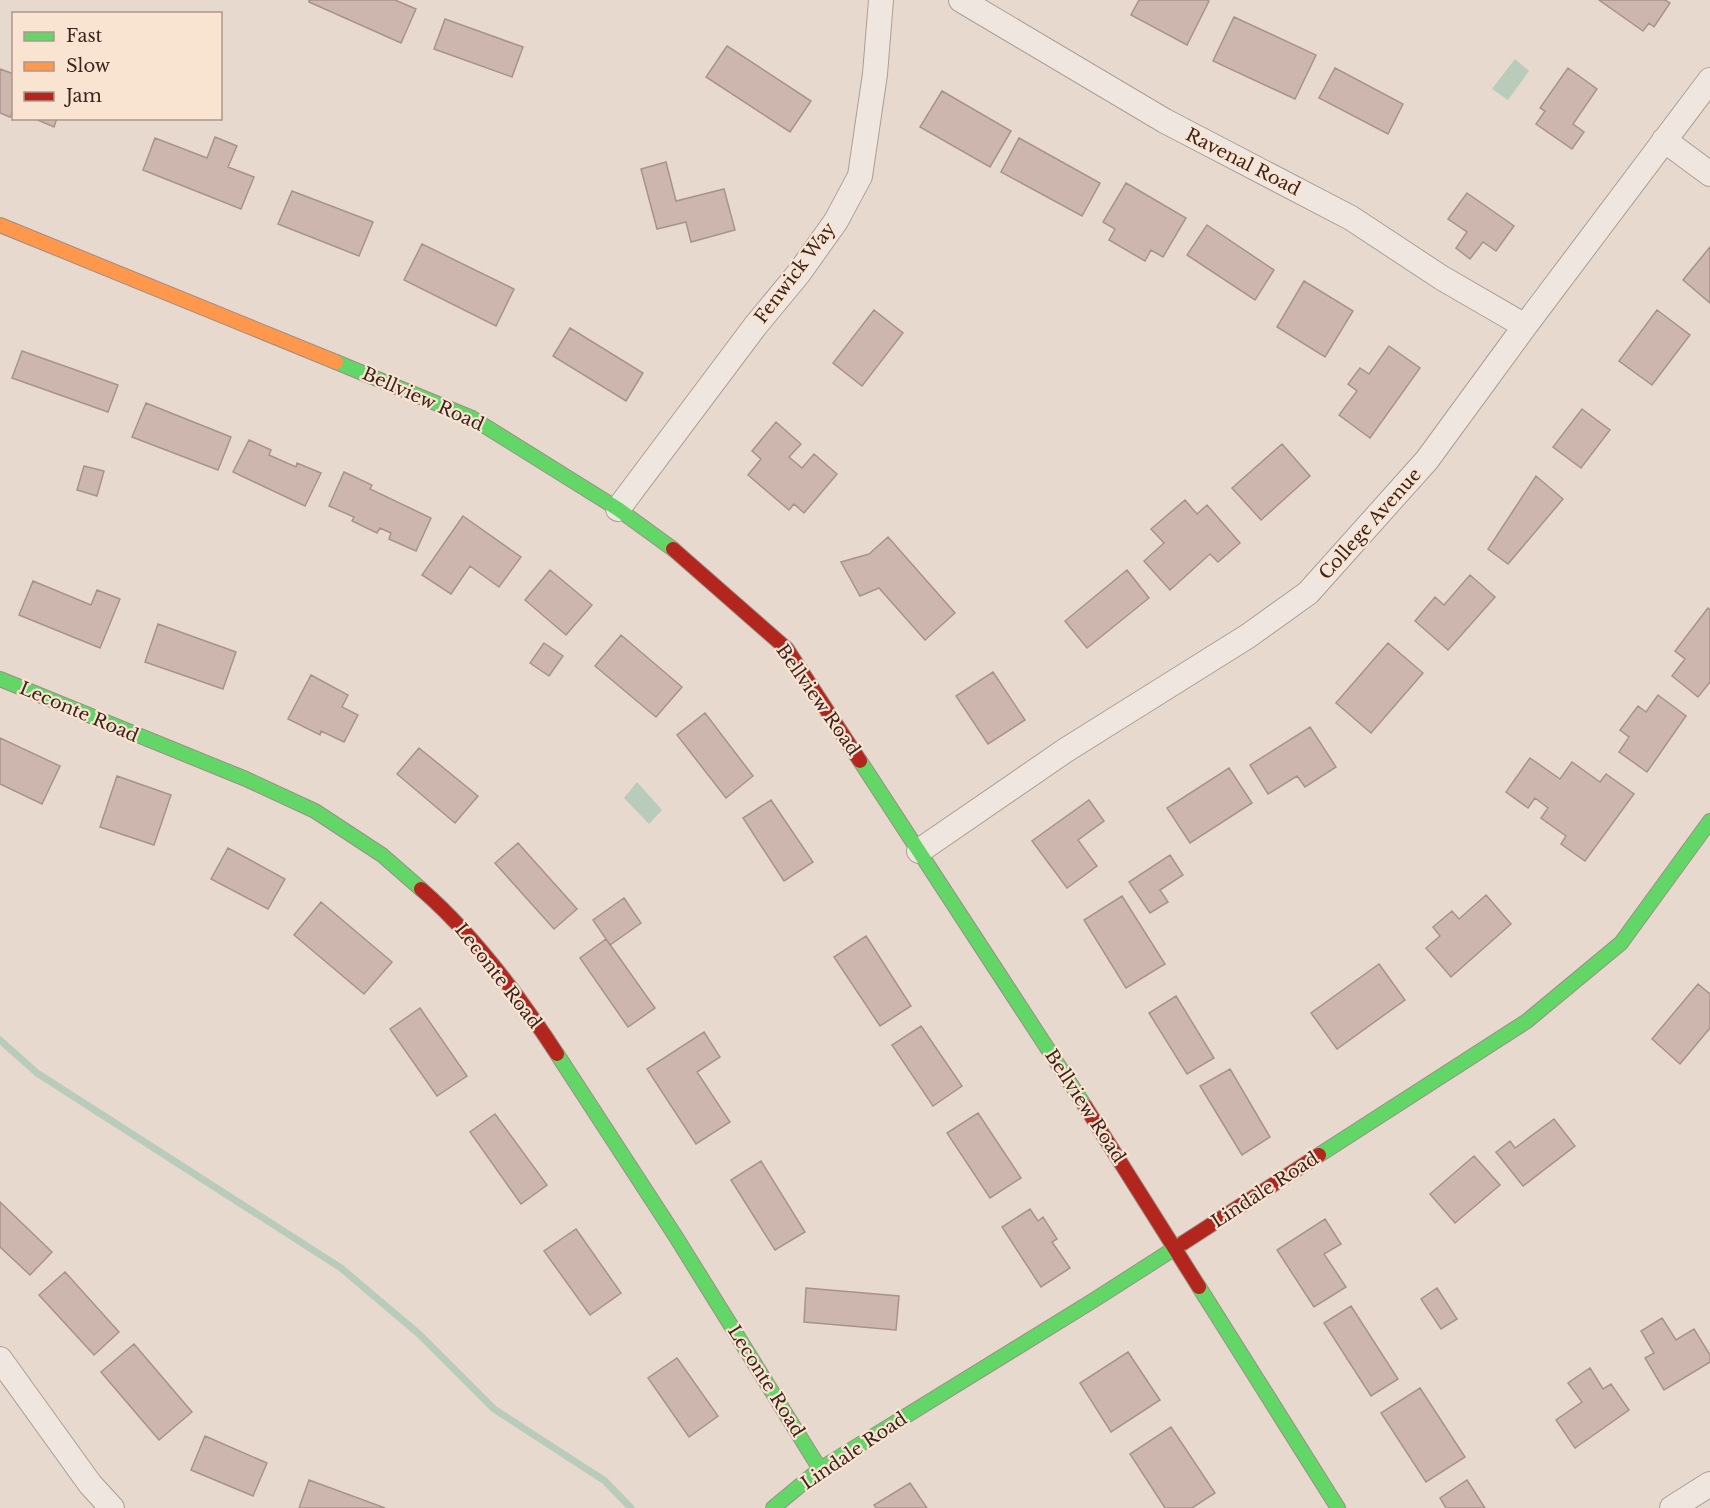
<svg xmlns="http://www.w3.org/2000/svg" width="1710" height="1508" viewBox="0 0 1710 1508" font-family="'Libre Baskerville',serif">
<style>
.water{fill:#b9cbbb}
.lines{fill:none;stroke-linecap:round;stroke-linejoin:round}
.stream{stroke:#b9cbbb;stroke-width:7}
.building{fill:#ccb6ad;stroke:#a8938c;stroke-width:1.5}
.street-casing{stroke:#ac9e96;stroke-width:26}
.fast-casing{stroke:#9c8e86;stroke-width:16}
.slow-casing{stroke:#9c8e86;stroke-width:16}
.jam-casing{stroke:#9c8e86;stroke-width:16}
.street{stroke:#efe6df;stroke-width:24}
.fast{stroke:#63d668;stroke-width:14}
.slow{stroke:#ff974d;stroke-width:14}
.jam{stroke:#b3261e;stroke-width:14}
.labels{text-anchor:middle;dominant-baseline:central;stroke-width:4.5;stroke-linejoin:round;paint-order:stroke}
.street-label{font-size:18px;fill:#3d241d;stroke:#f9e4d2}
</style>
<rect width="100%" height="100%" fill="#e7d9cd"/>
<!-- water -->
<path class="water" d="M1515,59L1529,71L1508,100L1492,89Z
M637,782L662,810L649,824L624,798Z"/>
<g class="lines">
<!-- stream -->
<path class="stream" d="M0,1040L37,1073L341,1268L419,1334L494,1409L605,1481L631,1508"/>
</g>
<!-- building -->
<path class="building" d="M309,0H395L416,9L401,43L309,2Z
M1139,0H1207L1209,1L1187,45L1131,15Z
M1599,0H1665L1670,3L1654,27L1649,23L1643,31Z
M1234,17L1316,55L1295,99L1213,61Z
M445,19L523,47L512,77L434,49Z
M727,46L811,101L790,132L706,77Z
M1335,68L1403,104L1388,134L1319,98Z
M1568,68L1597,89L1573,124L1584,132L1572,149L1536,124L1545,111L1540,108Z
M0,69L14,74V110L10,117L0,113Z
M942,91L1011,131L990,167L920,127Z
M33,118H57L54,127Z
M215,137L237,146L228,167L254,177L241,209L143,170L155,138L207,158Z
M1019,138L1100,183L1082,216L1001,172Z
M666,162L676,201L724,189L735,230L691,242L686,222L657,229L641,169Z
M1126,183L1186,218L1163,257L1151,250L1145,261L1109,240L1115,229L1103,222Z
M292,191L373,222L359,256L278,224Z
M1467,193L1514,226L1496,251L1483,242L1470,259L1456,248L1467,232L1448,219Z
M1207,225L1274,270L1255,300L1187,255Z
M422,244L514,289L496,326L404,280Z
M1710,247V303L1683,280Z
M1304,281L1353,311L1325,357L1277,327Z
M874,310L903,333L862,386L833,363Z
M1657,310L1690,335L1652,385L1619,361Z
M570,328L643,373L626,401L553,356Z
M1389,346L1420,368L1370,438L1339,415L1357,391L1348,384L1360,368L1369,374Z
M22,351L118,385L108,412L12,378Z
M146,403L231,437L218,470L132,437Z
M1582,409L1610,430L1581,468L1553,447Z
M776,422L801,444L789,457L802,468L814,454L837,474L804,513L794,504L789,510L748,475L761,459L752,451Z
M249,440L271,450L269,455L296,467L297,463L321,473L305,506L233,472Z
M1282,444L1310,476L1261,520L1232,488Z
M84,466L104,471L97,496L77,490Z
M344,472L372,485L370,489L431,518L416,551L389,539L391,533L380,528L377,533L352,521L354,517L329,506Z
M1536,476L1563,499L1508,564L1488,549Z
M1185,500L1197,514L1207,505L1240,543L1218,562L1210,554L1170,590L1144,561L1164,543L1151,529Z
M463,516L521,557L499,587L470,566L451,594L422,575Z
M888,537L955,613L925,640L879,588L860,596L841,562L869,554Z
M550,570L592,605L566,635L525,600Z
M1127,570L1149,598L1087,648L1065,621Z
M1470,575L1495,597L1448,650L1415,621L1435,597L1444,605Z
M33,581L91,605L97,590L120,599L100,648L19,615Z
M1708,608L1710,610V682L1698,697L1672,676L1685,659L1675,651Z
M158,624L236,652L223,689L145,662Z
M621,635L682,687L656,717L595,666Z
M544,643L563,656L549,676L530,663Z
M1388,643L1423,673L1371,733L1336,703Z
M993,672L1025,720L988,744L956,696Z
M311,675L348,695L342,707L358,715L344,742L321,731L320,735L288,719Z
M1658,695L1686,716L1647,772L1619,752L1629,737L1620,730L1638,706L1646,712Z
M705,713L753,776L726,798L677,735Z
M1310,727L1336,767L1305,787L1297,776L1268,794L1250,765Z
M0,738L60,766L42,804L0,784Z
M419,748L478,796L455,823L397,774Z
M1530,758L1560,779L1572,762L1600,782L1606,774L1634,794L1585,861L1561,844L1566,836L1541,818L1548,808L1535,798L1528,808L1506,792Z
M1229,768L1252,803L1190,843L1167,808Z
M117,776L171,795L154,845L100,827Z
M771,800L813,862L784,881L743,818Z
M1089,800L1104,821L1078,840L1097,866L1067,888L1032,841Z
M518,843L577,909L554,929L495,863Z
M228,848L285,879L268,909L211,879Z
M1170,855L1183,875L1160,890L1168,902L1150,913L1129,882Z
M1486,895L1511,924L1451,977L1426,948L1440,936L1433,927L1452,911L1459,919Z
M1122,896L1165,964L1126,988L1084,920Z
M624,898L641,923L610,945L593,920Z
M321,902L392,962L364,994L294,935Z
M866,936L911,1006L880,1026L834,957Z
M606,939L655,1008L628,1027L580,958Z
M1379,964L1405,1000L1337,1049L1311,1013Z
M1698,984L1710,994V1028L1680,1064L1652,1039Z
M1176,996L1214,1058L1187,1074L1149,1013Z
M420,1008L467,1076L437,1096L390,1029Z
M921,1026L962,1086L933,1106L892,1045Z
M704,1032L720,1057L697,1072L730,1122L696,1144L647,1069Z
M1230,1069L1270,1137L1242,1155L1200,1086Z
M978,1113L1021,1178L990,1198L947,1133Z
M495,1114L547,1185L521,1204L470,1132Z
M1554,1119L1575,1146L1523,1186L1496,1152L1510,1141L1515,1148Z
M1474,1156L1500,1185L1455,1223L1430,1194Z
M761,1161L805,1232L775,1250L731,1180Z
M0,1202L52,1252L30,1275L0,1247Z
M1030,1209L1038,1221L1043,1217L1057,1239L1052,1242L1070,1268L1041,1287L1002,1227Z
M1325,1219L1341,1244L1324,1254L1346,1287L1314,1307L1277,1250Z
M576,1229L621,1293L590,1315L544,1251Z
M65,1272L119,1332L94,1355L39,1295Z
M806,1288L899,1296L896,1330L804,1322Z
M1437,1288L1457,1319L1441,1329L1421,1299Z
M1351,1306L1398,1379L1371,1396L1324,1323Z
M1662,1318L1676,1340L1694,1329L1710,1355V1362L1664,1390L1645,1358L1654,1353L1641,1331Z
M134,1344L192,1412L159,1440L101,1372Z
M1128,1352L1160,1400L1111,1432L1080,1383Z
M677,1358L718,1416L689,1437L648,1378Z
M1590,1368L1603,1389L1611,1384L1629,1410L1575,1448L1556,1420L1582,1402L1568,1383Z
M1420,1388L1465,1457L1426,1482L1381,1413Z
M1171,1427L1215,1493L1192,1508H1165L1130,1454Z
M205,1436L267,1463L253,1496L191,1470Z
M309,1480L385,1508H299Z
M1467,1480L1485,1508H1446L1440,1498Z
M910,1483L927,1508H876L874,1505Z"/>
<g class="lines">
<!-- street casing -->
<g class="street-casing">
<path id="street" d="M961,0L1165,121L1351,218L1442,278L1525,326
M1664,140L1710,174
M618,509L756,325L799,273L836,221L860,176L875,74L881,0
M919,851L1066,750L1248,636L1308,593L1427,460L1525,326L1710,80
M0,1359L90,1484L112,1508
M1672,1508L1710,1484"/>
</g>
<!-- fast casing -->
<g class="fast-casing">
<path id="fast" d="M336,362L472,418L618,509L673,549
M0,679L246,779L315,811L382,855L421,889
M860,761L1085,1106
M557,1054L676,1237L820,1469
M1319,1155L1527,1021L1621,943L1710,821
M1199,1287L1338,1508
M773,1508L820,1469L1094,1300L1183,1243"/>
</g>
<!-- slow casing -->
<g class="slow-casing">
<path id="slow" d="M0,225L336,362"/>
</g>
<!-- jam casing -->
<g class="jam-casing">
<path id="jam" d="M673,549L787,649L860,761
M421,889C474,935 518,994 557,1054
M1085,1106L1199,1287
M1183,1243L1319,1155"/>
</g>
<!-- street -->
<use href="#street" class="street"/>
<!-- fast -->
<use href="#fast" class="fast"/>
<!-- slow -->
<use href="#slow" class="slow"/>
<!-- jam -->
<use href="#jam" class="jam"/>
</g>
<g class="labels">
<!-- street labels -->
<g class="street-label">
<text transform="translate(1243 162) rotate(27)">Ravenal Road</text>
<text transform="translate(795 273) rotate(-53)">Fenwick Way</text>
<text transform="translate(423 399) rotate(24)">Bellview Road</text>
<text transform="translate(1370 524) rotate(-48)">College Avenue</text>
<text transform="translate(818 700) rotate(55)">Bellview Road</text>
<text transform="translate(79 712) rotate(23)">Leconte Road</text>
<text transform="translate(498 976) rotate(52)">Leconte Road</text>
<text transform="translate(1085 1106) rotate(57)">Bellview Road</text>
<text transform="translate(1265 1190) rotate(-33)">Lindale Road</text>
<text transform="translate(766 1381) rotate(58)">Leconte Road</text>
<text transform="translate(854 1451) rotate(-34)">Lindale Road</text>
</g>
</g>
<!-- legend -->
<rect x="12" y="12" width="210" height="108" fill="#f9e4d2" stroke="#ae978a" stroke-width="1.5"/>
<rect x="24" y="32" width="30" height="9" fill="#63d668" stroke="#ae978a" stroke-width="1.5"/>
<text x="66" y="42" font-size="18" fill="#3d241d">Fast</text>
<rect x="24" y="62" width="30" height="9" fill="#ff974d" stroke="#ae978a" stroke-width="1.5"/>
<text x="66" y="72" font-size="18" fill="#3d241d">Slow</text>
<rect x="24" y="92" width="30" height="9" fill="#b3261e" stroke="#ae978a" stroke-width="1.5"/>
<text x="66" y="102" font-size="18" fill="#3d241d">Jam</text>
</svg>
